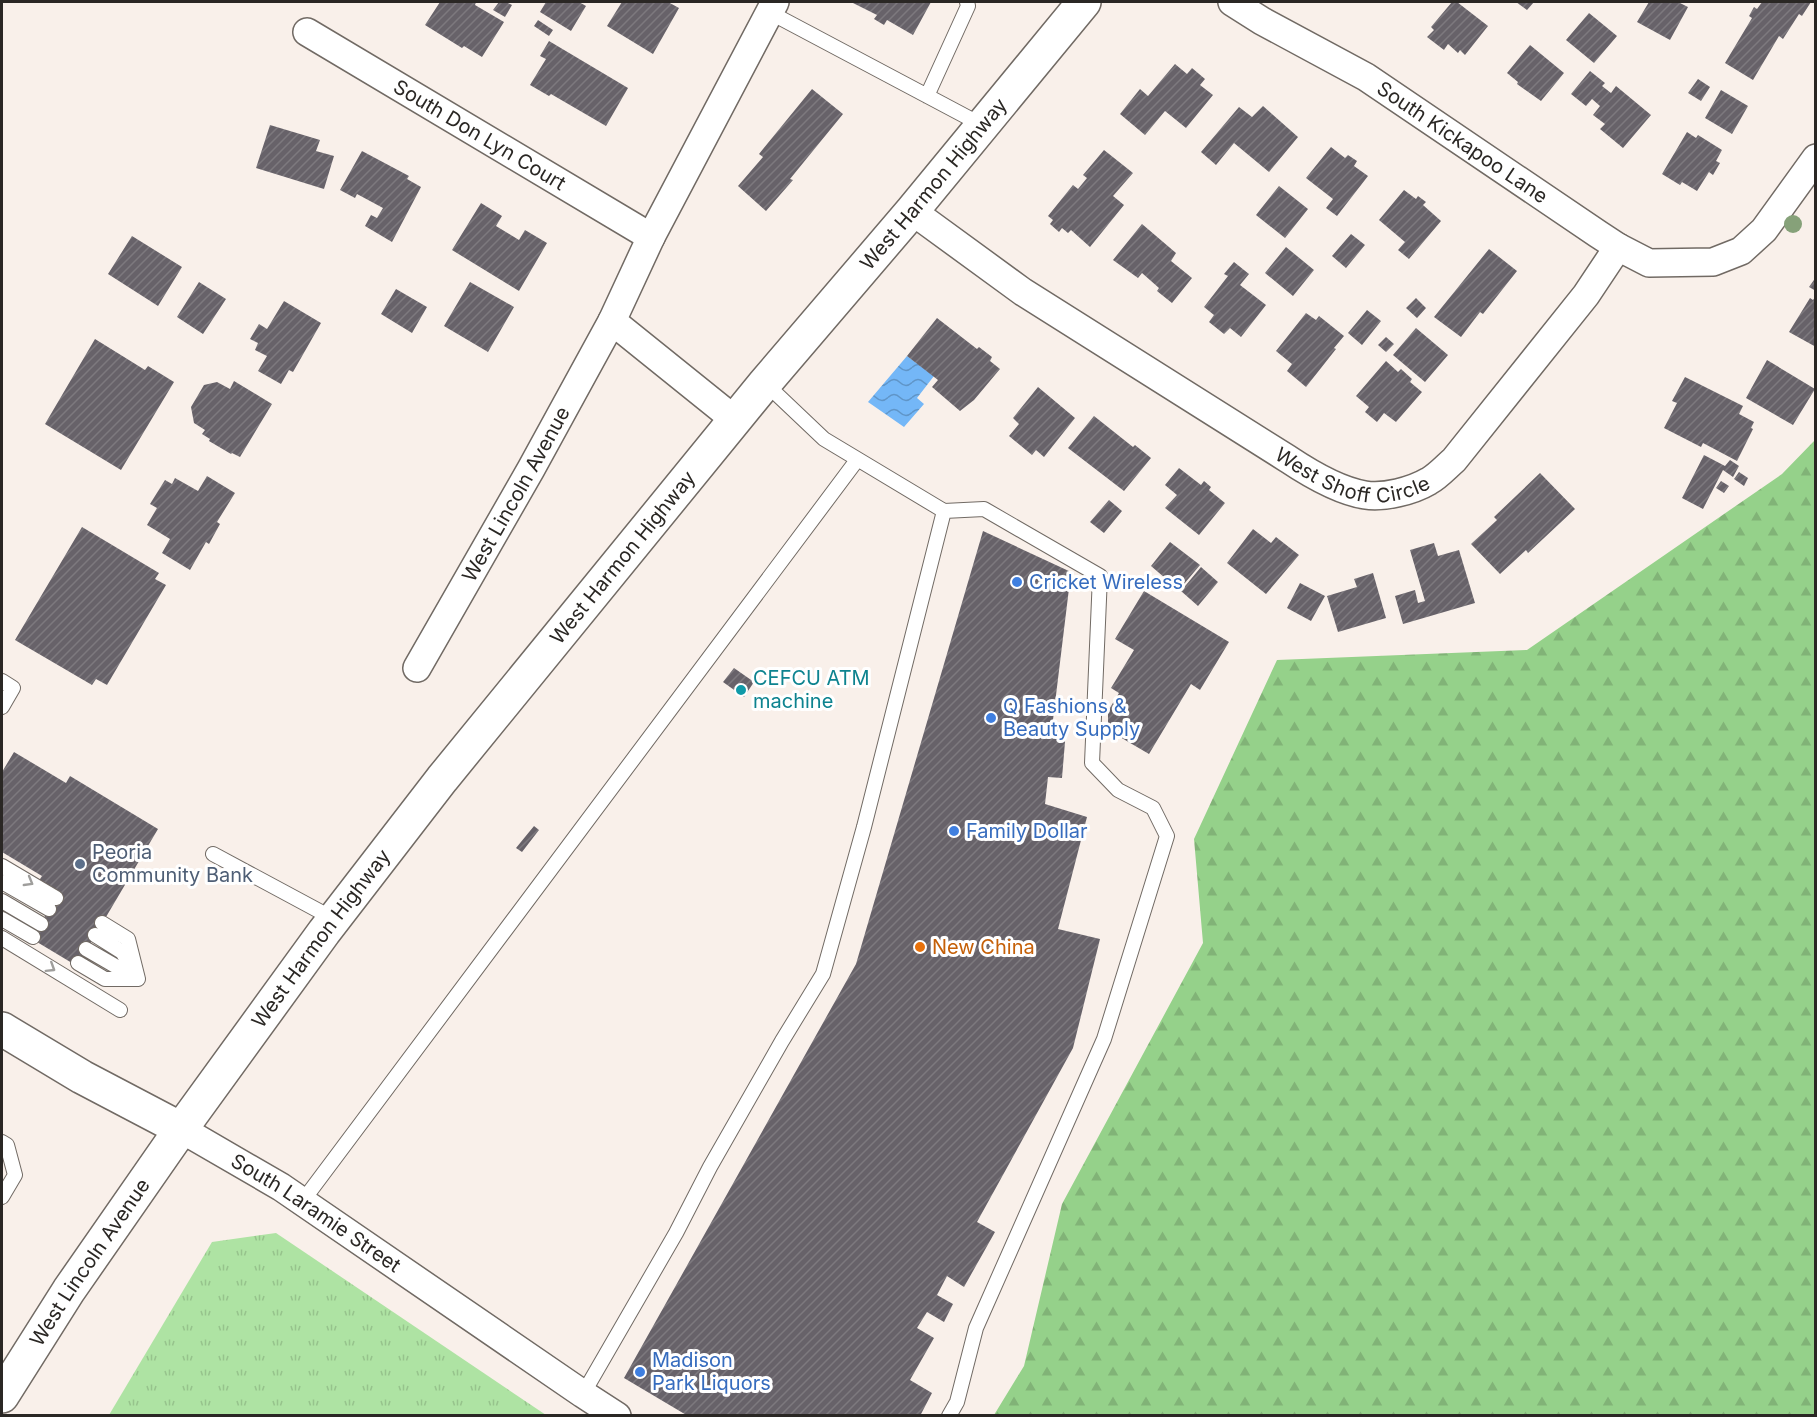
<svg xmlns="http://www.w3.org/2000/svg" width="1817" height="1417" viewBox="0 0 1817 1417" font-family="Inter,sans-serif">
<style>
.grass{fill:url(#grass-tufts)}
.forest{fill:url(#forest-firs)}
.water{fill:url(#water-waves)}
.building{fill:url(#building-hatch)}
.lines{fill:none;stroke-linecap:round;stroke-linejoin:round}
.lane-casing{stroke:#716a64;stroke-width:16}
.street-casing{stroke:#716a64;stroke-width:30}
.secondary-casing{stroke:#716a64;stroke-width:36}
.lane{stroke:#fff;stroke-width:14}
.street{stroke:#fff;stroke-width:27}
.secondary{stroke:#fff;stroke-width:33}
.tree{fill:#86a179}
.oneway{stroke:#9f9e9c}
.shop-dot{fill:#3f7fe0;stroke:#fff;stroke-width:2}
.culture-dot{fill:#0f9aa8;stroke:#fff;stroke-width:2}
.service-dot{fill:#5c6f8a;stroke:#fff;stroke-width:2}
.food-dot{fill:#e8710a;stroke:#fff;stroke-width:2}
.labels{text-anchor:middle;dominant-baseline:central;stroke-width:6;stroke-linejoin:round;paint-order:stroke}
.street-label{font-size:20px;fill:#2a2724;stroke:#fff}
.shop-label{font-size:20px;fill:#366cbe;stroke:#fff;text-anchor:start}
.culture-label{font-size:20px;fill:#0d838f;stroke:#fff;text-anchor:start}
.service-label{font-size:20px;fill:#4e5e75;stroke:#fff;text-anchor:start}
.food-label{font-size:20px;fill:#c56008;stroke:#fff;text-anchor:start}
</style>
<defs>
<pattern id="grass-tufts" width="24" height="20" patternUnits="userSpaceOnUse" patternTransform="scale(1.5)"><rect width="24" height="20" fill="#aee3a3"/><path d="M3 7l-1-3M5 7V3M7 7l1-3M15 17l-1-3M17 17v-4M19 17l1-3" fill="none" stroke="#96c38c"/></pattern>
<pattern id="forest-firs" width="22" height="20" patternUnits="userSpaceOnUse" patternTransform="scale(1.5)"><rect width="22" height="20" fill="#95d18a"/><path d="M5 1l3.5 6h-7zM16 11l3.5 6h-7z" fill="#81b377"/></pattern>
<pattern id="water-waves" width="16" height="10" patternUnits="userSpaceOnUse" patternTransform="scale(1.5)"><rect width="16" height="10" fill="#74b7f7"/><path d="M0 5q4-4 8 0t8 0" fill="none" stroke="#5f95c8"/></pattern>
<pattern id="building-hatch" width="6" height="6" patternUnits="userSpaceOnUse" patternTransform="scale(1.5)"><rect width="6" height="6" fill="#676269"/><path d="M-1 1l2-2M0 6l6-6M5 7l2-2" fill="none" stroke="#7d797e"/></pattern>
</defs>
<rect width="100%" height="100%" fill="#f9f0ea"/>
<!-- grass -->
<path class="grass" d="M276,1233L546,1415H109L212,1242Z"/>
<!-- forest -->
<path class="forest" d="M1815,440V1415H994L1024,1366L1062,1204L1203,943L1194,839L1277,660L1527,650L1782,474Z"/>
<!-- water -->
<path class="water" d="M907,356L934,376L917,398L924,404L904,427L868,402Z"/>
<!-- building -->
<path class="building" d="M440,2H476L475,5L504,22L482,57L464,46L462,48L425,25Z
M499,2H506L512,5L505,17L493,10Z
M546,2H579L586,6L571,31L540,12Z
M622,2H668L679,8L653,54L607,26Z
M851,2H931L913,35L887,20L884,25L874,19L877,15Z
M1452,2H1457L1488,26L1465,55L1460,50L1458,53L1448,44L1444,50L1427,37L1434,30L1431,27Z
M1516,2H1534L1527,10Z
M1649,2H1678L1688,7L1670,40L1637,22Z
M1762,2H1811L1802,16L1799,14L1783,39L1779,36L1753,80L1725,63L1752,18L1749,16L1754,7L1757,9Z
M1589,13L1617,36L1594,63L1566,40Z
M538,20L553,30L549,36L534,26Z
M549,41L628,88L606,126L551,94L549,96L530,85L546,59L540,56Z
M1530,45L1564,73L1541,101L1517,84L1518,82L1507,73Z
M1175,64L1187,74L1192,68L1205,79L1200,85L1213,95L1186,128L1165,111L1145,135L1120,114L1140,89L1148,96Z
M1590,71L1605,83L1602,86L1611,93L1616,86L1651,115L1623,148L1600,129L1605,124L1593,115L1600,106L1592,99L1586,106L1571,94Z
M1698,79L1710,87L1701,101L1688,93Z
M812,89L843,114L790,179L793,180L766,211L738,186L763,157L759,154Z
M1721,90L1748,106L1732,134L1705,118Z
M1263,106L1298,137L1269,172L1234,143L1216,165L1201,152L1239,107L1252,117Z
M270,125L320,140L316,151L334,156L324,189L256,168Z
M1687,132L1696,138L1698,135L1722,150L1716,161L1720,163L1713,175L1709,172L1697,191L1682,182L1680,185L1662,174Z
M1331,147L1345,158L1348,155L1357,161L1354,166L1368,176L1337,216L1326,208L1333,199L1306,178Z
M1104,150L1133,173L1113,196L1124,205L1090,247L1071,230L1068,233L1062,228L1059,232L1050,224L1053,220L1048,216L1073,185L1078,189L1087,178L1083,175Z
M362,151L409,176L407,179L421,187L392,242L365,226L371,215L377,218L383,208L357,194L355,198L340,190Z
M1279,186L1308,209L1285,238L1256,215Z
M1404,190L1416,199L1418,196L1426,202L1423,205L1441,221L1409,259L1398,250L1405,242L1379,220Z
M481,203L502,216L496,226L519,240L525,230L547,243L519,291L452,250Z
M1142,224L1176,253L1171,261L1192,278L1172,303L1157,291L1159,288L1142,273L1138,278L1113,260Z
M1351,234L1365,245L1346,268L1332,256Z
M132,236L182,267L158,306L108,274Z
M1286,247L1314,270L1293,296L1265,273Z
M1489,249L1517,271L1483,314L1480,312L1461,337L1434,317Z
M1234,262L1249,274L1240,285L1266,305L1241,337L1230,328L1224,334L1209,322L1214,315L1204,307L1228,276L1224,274Z
M1816,277V291L1809,287Z
M199,282L226,299L203,334L177,317Z
M470,282L514,307L488,352L444,326Z
M396,289L427,307L412,333L381,314Z
M1816,296V347L1789,332L1810,298L1813,300Z
M1416,298L1426,308L1417,318L1406,308Z
M284,301L321,323L293,372L289,370L281,384L258,371L267,356L255,350L258,343L250,339L259,324L267,329Z
M1367,310L1381,321L1362,345L1348,333Z
M1306,313L1316,320L1319,316L1344,336L1334,348L1336,349L1306,387L1287,371L1292,364L1276,351Z
M937,318L977,349L979,347L992,357L990,361L1000,369L974,400L960,411L932,387L938,380L907,356Z
M1416,328L1448,355L1425,382L1393,355Z
M1386,337L1394,344L1386,352L1378,345Z
M95,339L145,370L148,366L174,382L121,470L45,424Z
M1767,360L1815,389L1793,425L1746,398Z
M1386,361L1398,372L1401,369L1412,379L1410,382L1422,392L1396,422L1384,413L1377,422L1365,412L1369,407L1356,396Z
M1685,377L1743,406L1739,414L1754,422L1751,428L1753,429L1737,461L1703,443L1701,447L1664,428L1677,403L1672,401Z
M234,381L272,404L240,457L232,453L231,454L209,441L210,439L202,434L205,430L194,423L191,407L204,385L217,382L230,389Z
M1038,387L1075,418L1044,457L1036,450L1032,455L1009,436L1019,424L1013,418Z
M1094,416L1133,447L1135,445L1151,458L1124,491L1068,448Z
M1704,455L1725,466L1730,460L1739,466L1733,477L1723,470L1703,509L1682,498Z
M1179,468L1201,485L1204,481L1211,487L1209,490L1225,503L1199,535L1165,508L1177,495L1165,485Z
M1739,472L1748,478L1744,486L1734,479Z
M1540,473L1575,509L1528,553L1526,550L1500,574L1471,544L1497,520L1494,517Z
M207,476L235,493L217,522L220,524L209,544L206,542L190,570L162,553L170,539L147,525L157,508L150,504L165,480L172,484L175,478L198,491Z
M1721,481L1729,486L1724,493L1716,488Z
M1109,500L1122,511L1104,533L1090,522Z
M82,527L159,573L155,579L166,585L107,685L96,679L92,685L15,640Z
M1253,529L1271,543L1276,537L1299,555L1266,594L1227,563Z
M983,531L1071,572L1052,728L1066,730L1062,778L1048,777L1045,804L1087,817L1058,929L1100,939L1073,1048L977,1222L995,1232L964,1287L947,1276L937,1295L953,1304L944,1322L927,1312L917,1328L934,1338L910,1380L932,1393L920,1416H688L624,1378L856,964Z
M1170,542L1200,565L1179,590L1151,566Z
M1434,543L1438,556L1459,550L1475,603L1403,624L1395,596L1415,590L1418,603L1425,601L1410,550Z
M1201,567L1218,582L1198,606L1181,591Z
M1373,573L1386,618L1338,632L1327,596L1357,587L1354,579Z
M1300,583L1325,596L1311,621L1287,608Z
M1144,591L1229,642L1200,690L1191,684L1149,754L1108,730V711L1119,693L1111,688L1134,650L1115,639Z
M734,668L754,682L744,697L723,682Z
M14,752L66,783L70,776L158,829L77,966L32,939L49,909L38,882L42,876L2,852V772Z
M534,826L539,830L522,852L516,848Z"/>
<g class="lines">
<!-- lane casing -->
<g class="lane-casing">
<path id="lane" d="M769,12L982,125
M927,96L968,6L967,2
M944,511L984,509L1100,576L1092,763L1118,790L1153,808L1167,836L1104,1039L976,1328L957,1402L949,1416
M2,681L13,688L2,707
M213,854L334,919
M2,866L56,898
M2,882L49,909
M2,901L41,924
M2,919L33,937
M102,923L128,939L138,979
M95,935L122,952L131,966
M2,938L120,1010
M86,949L136,978
M78,963L105,979H138
M2,1142L7,1145L15,1175L2,1197
M302,1202L857,460
M583,1394L676,1233L710,1167L782,1041L823,974L864,827L944,511L824,439L765,383"/>
</g>
<!-- street casing -->
<g class="street-casing">
<g id="street">
<path id="s1" d="M1232,2L1262,21L1366,77L1598,234L1618,247L1649,263L1713,262L1741,251L1764,230L1816,158"/>
<path id="s2" d="M307,32L651,237"/>
<path id="s3" d="M912,211L1023,292L1288,459C1309,473 1340,491 1365,495C1384,498 1412,491 1429,481C1438,476 1446,467 1454,460L1586,295L1618,247"/>
<path d="M735,420L612,321L651,237L775,2"/>
<path id="s4" d="M417,668L531,469L612,321"/>
<path id="s5" d="M181,1129L281,1187L583,1394L617,1416"/>
</g>
</g>
<!-- secondary casing -->
<g class="secondary-casing">
<g id="secondary">
<path d="M2,1029L82,1077L181,1129"/>
<path id="s6" d="M2,1396L69,1290L181,1129L324,932L442,779L765,383L912,211L1084,2"/>
</g>
</g>
<!-- lane -->
<use href="#lane" class="lane"/>
<!-- street -->
<use href="#street" class="street"/>
<!-- secondary -->
<use href="#secondary" class="secondary"/>
</g>
<!-- trees -->
<circle class="tree" cx="1793" cy="224" r="9"/>
<!-- one-way arrows -->
<defs><path id="oneway-chevron" d="M-2-3.5L2.5 0L-2 3.5" fill="none" stroke-width="1.6" stroke-linecap="round" stroke-linejoin="round" transform="scale(1.5)"/></defs>
<g class="oneway">
<use href="#oneway-chevron" transform="translate(29 882) rotate(30)"/>
<use href="#oneway-chevron" transform="translate(51 968) rotate(32)"/>
</g>
<!-- markers -->
<g class="shop-dot">
<circle cx="1017" cy="582" r="6"/>
<circle cx="991" cy="718" r="6"/>
<circle cx="954" cy="831" r="6"/>
<circle cx="640" cy="1372" r="6"/>
</g>
<circle class="culture-dot" cx="741" cy="690" r="6"/>
<circle class="service-dot" cx="80" cy="864" r="6"/>
<circle class="food-dot" cx="920" cy="947" r="6"/>
<g class="labels">
<!-- street labels -->
<g class="street-label">
<text stroke="none"><textPath href="#s2" startOffset="201">South Don Lyn Court</textPath></text>
<text stroke="none"><textPath href="#s1" startOffset="270">South Kickapoo Lane</textPath></text>
<text stroke="none"><textPath href="#s6" startOffset="1530">West Harmon Highway</textPath></text>
<text stroke="none"><textPath href="#s3" startOffset="520">West Shoff Circle</textPath></text>
<text stroke="none"><textPath href="#s4" startOffset="200">West Lincoln Avenue</textPath></text>
<text stroke="none"><textPath href="#s6" startOffset="1044">West Harmon Highway</textPath></text>
<text stroke="none"><textPath href="#s6" startOffset="558">West Harmon Highway</textPath></text>
<text stroke="none"><textPath href="#s5" startOffset="159">South Laramie Street</textPath></text>
<text stroke="none"><textPath href="#s6" startOffset="160">West Lincoln Avenue</textPath></text>
</g>
<!-- shop labels -->
<g class="shop-label">
<text x="1029" y="582">Cricket Wireless</text>
<text x="1003" y="706">Q Fashions &amp;<tspan x="1003" dy="23">Beauty Supply</tspan></text>
<text x="966" y="831">Family Dollar</text>
<text x="652" y="1360">Madison<tspan x="652" dy="23">Park Liquors</tspan></text>
</g>
<!-- culture labels -->
<g class="culture-label">
<text x="753" y="678">CEFCU ATM<tspan x="753" dy="23">machine</tspan></text>
</g>
<!-- service labels -->
<g class="service-label">
<text x="92" y="852">Peoria<tspan x="92" dy="23">Community Bank</tspan></text>
</g>
<!-- food labels -->
<g class="food-label">
<text x="932" y="947">New China</text>
</g>
</g>
<!-- border -->
<rect width="1817" height="1417" fill="none" stroke="#2a2724" stroke-width="6"/>
</svg>
